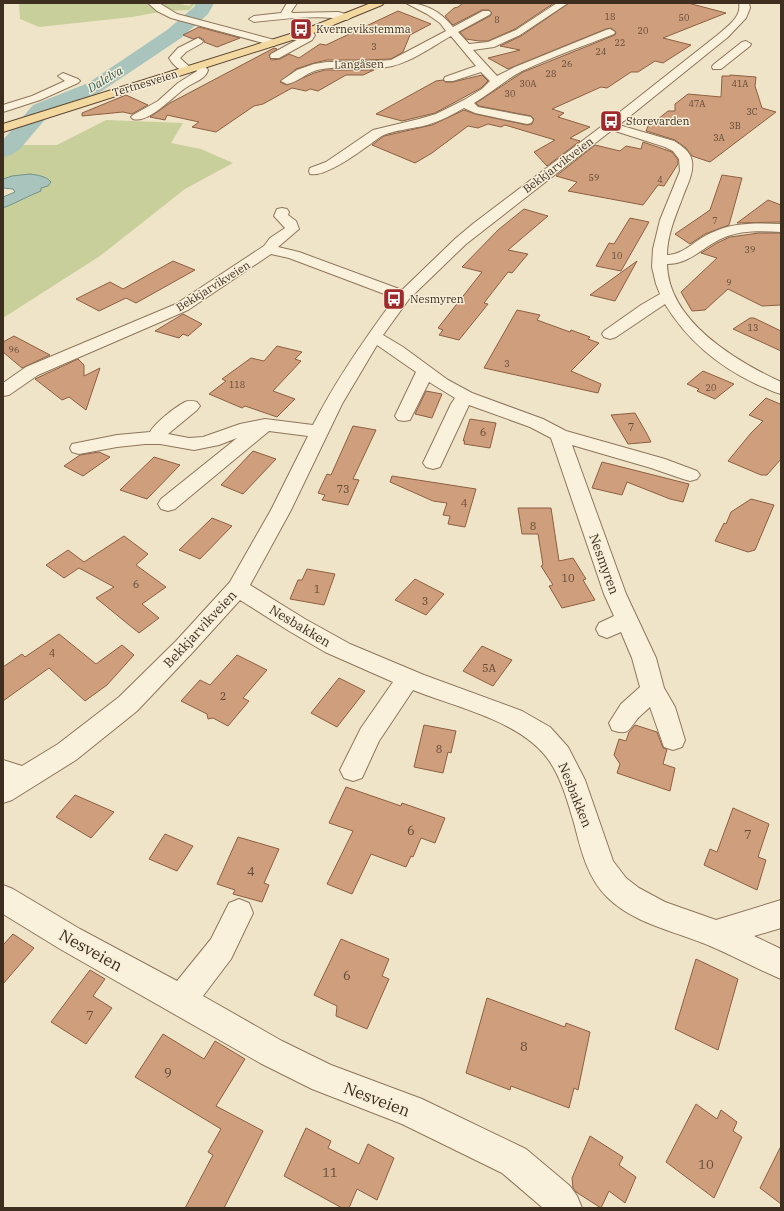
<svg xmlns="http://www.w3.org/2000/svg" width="784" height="1211" viewBox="0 0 784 1211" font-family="'IBM Plex Serif',serif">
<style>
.green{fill:#c9cf9b}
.water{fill:#a9c4bc;stroke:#6f938a}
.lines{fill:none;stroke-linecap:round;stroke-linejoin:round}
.river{fill:#a9c4bc;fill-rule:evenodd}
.building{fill:#cf9f7d;stroke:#8d5f41}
.minor-casing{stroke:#8d765c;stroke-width:2}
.major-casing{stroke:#5b4430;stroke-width:2}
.minor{fill:#faf1dc;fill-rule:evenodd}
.major{fill:#f3d9a0;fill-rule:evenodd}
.labels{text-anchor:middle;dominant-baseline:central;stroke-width:3;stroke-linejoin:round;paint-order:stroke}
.far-number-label{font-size:9px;fill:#624a37}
.far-poi-label{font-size:11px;fill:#3d2e20;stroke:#f7eed8;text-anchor:start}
.far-street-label{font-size:11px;fill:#3d2e20;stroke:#f7eed8}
.number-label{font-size:11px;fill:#624a37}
.far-water-label{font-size:12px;font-style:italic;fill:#2f5d5a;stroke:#f7eed8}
.street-label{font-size:13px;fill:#3d2e20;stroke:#f7eed8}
.near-number-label{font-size:13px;fill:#624a37}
.near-street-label{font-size:16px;fill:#3d2e20;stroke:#f7eed8}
</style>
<rect width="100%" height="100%" fill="#f0e4c8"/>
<!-- green -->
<path class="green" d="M19,3H177L189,6L192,3H196L189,10L165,11L132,17L39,27L20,19Z
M106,120L183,123L171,143L201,149L233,163L185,189L100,256L3,318V208C16,203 28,196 41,191L40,188L48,186L38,175L12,176L3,179V149L19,145H57Z"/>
<!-- water -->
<path class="water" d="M30,174C37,175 46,176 51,182L48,186L41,188V191C28,196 16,203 3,208V197L15,192L13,189L3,188V179L12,176Z"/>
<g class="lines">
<!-- river -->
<path class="river" d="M196,3H214L208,14L181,38L102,91L49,115L20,149L11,155L3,157V140L33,105L88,83L167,30L194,7Z"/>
</g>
<!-- building -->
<path class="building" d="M463,3H554L515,29L488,41H479L466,39L460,32L490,16L492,13L489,10H482L453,25L445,16L454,8L458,7Z
M569,3H688L726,13L663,38L691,45L663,63L655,61L638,72H631L607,88L601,87L552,109L564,113L558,117L590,127L570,138L580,141L547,166L534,152L555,140L505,125L501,127L488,124L478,128L468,126L432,153L415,163L372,145L384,136L432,125L464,110L475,114L527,125L532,124L534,119L531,116L479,106L476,103L523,72L615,35L616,32L611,28L606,29L508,69L488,58L520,50L500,46L521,36Z
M398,11L431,24L410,35L403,52L391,59L366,60H327L314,63L296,69L280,82L287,85L314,73L325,70H374L363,75H346L318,91L310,89L306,91L292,88L263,104L254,106L216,132L192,127L199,122L167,115L165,120L150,117L170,103L274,48L277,49L269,55L271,60L280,59L289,54L299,58L320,44L326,45Z
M199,27L240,38L217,47L204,42V40L199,37L193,39L183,35Z
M482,75L488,81L481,88L435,113L402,121L376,114L436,81L443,80L445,82H453Z
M730,75L756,77L755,86L762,108L776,112L710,162L692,156L686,148L675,140L646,131L649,124H652L668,111H675V104L688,94L721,97L722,76H730Z
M126,95L148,105L132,114L123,112L82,116V113Z
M643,142L672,152L678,160V164L664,186L658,185L643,205L568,191L577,182L556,176L595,145L620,151L626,146L641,149Z
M722,175L742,178L729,225L705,234L690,244L675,234L710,210Z
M768,200L781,205V222L737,223Z
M524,209L548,216L508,250L528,254L512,273L508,272L484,303L488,304L459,340L439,335L443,330L438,328L482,272L462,267L498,230Z
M630,218L649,222L621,271L596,266L609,243L614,244Z
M759,233H781V305L762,306L728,289L705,310L692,311L681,292L717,258L701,253L717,243L730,237Z
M173,261L195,270L136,303L126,298L99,311L76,299L110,282L123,289Z
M637,261L615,301L590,295Z
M517,310L540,315L537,320L570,332L571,330L590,337L588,339L599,343L571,371L601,384L598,393L484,368Z
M183,314L202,324L188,336L183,334L179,338L155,331Z
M750,318H754L781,331V351L733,329Z
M14,336L50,355L22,368L3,352V342Z
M277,346L302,352L295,359L301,361L273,391L295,399L277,417L245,406L242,408L209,394L226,381L222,379L251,358L264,361Z
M78,359L84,365V376L100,368L86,410L69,397L62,400L35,379Z
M703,371L734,384L715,399L697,391L699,389L687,384Z
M426,391L442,394L432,418L415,414Z
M766,398L780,404L781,403V459L767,475H761L728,461L751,433L763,421L749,415Z
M635,413L647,434L651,442L628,444L611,415Z
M470,419L496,423L490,448L464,444L465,441H463Z
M353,426L376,430L353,479L359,480L348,505L322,500L325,495L318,493L327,474L331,475Z
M253,451L276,459L243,494L221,485Z
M99,452L110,457L83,476L64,466L80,455Z
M154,457L180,465L147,499L120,490Z
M602,462L689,484L683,502L670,499L627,482L622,495L592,488Z
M392,476L476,489L465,527L448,524L450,516L443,515L447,503L433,501L390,482Z
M751,499L774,505L755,550L748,552L715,541L724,523L726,524L731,512Z
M518,508H551L559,561L573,558L586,579L583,580L595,600L562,608L549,586L553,585L541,566L543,565L538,534H522Z
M212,518L232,526L200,559L179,550Z
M124,536L148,554L136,565L166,587L142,604L159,618L139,633L96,598L114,587L79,568L64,578L46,565L68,550L84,562Z
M307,569L335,574L324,605L290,599L298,580H302Z
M415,579L444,594L426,615L395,600Z
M59,634L96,664L122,645L134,655L107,685L85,701L49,668L3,701V667L22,654L25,657Z
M482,646L512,660L493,686L463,671Z
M237,655L267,670L243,698L249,701L228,726L213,718L208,719L207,714L181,701L200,680L210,685Z
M339,678L365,691L337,727L311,713Z
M424,725L456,731L451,753L448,752L443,773L414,767Z
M635,725L657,732L663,748L667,749L663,764L675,768L670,791L617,773L620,764L614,755L619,739L626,741L629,732Z
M346,787L401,806L402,803L445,818L435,843L421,838L413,857L411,856L406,867L371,854L352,894L327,884L353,831L329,823Z
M75,795L114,812L91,838L56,817Z
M733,808L769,824L758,857L766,860L757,890L704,865L710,849L717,852Z
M165,834L193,846L177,871L149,859Z
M238,837L279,849L264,883L269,885L262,902L233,894L235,890L217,884Z
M13,934L34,948L3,984V945Z
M341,939L389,959L382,976L389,979L367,1029L336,1016L337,1006L314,995Z
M696,959L738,979L718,1050L675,1029Z
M90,970L105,979L93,996L112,1008L86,1044L51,1022Z
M487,998L565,1027L566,1023L590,1032L578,1090L574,1088L569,1108L511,1086L510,1090L466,1073Z
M163,1034L204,1059L215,1041L245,1059L216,1106L263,1131L224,1208H185L213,1155L208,1152L221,1129L135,1077Z
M696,1104L717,1119L721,1110L737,1122L733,1131L742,1137L714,1198L666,1162Z
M306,1128L331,1141L328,1148L359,1164L368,1144L394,1158L377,1200L357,1189L349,1208H342L284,1176Z
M590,1136L623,1157L619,1165L636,1177L625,1203L609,1191L601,1208L576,1192L573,1188L572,1178Z
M781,1146V1204L760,1188Z"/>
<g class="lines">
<!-- minor casing -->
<g class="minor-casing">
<path id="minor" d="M148,3H159L177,14L278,41L279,43L274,46L171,18L157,11Z
M287,3H297L291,12L293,13L338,12L350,15L352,17L347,20C322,14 280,19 254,22L249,19L254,16L281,13Z
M406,3C426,3 441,12 453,27L483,11H489L491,13L489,15L458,32L469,44L488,42L516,30L557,3H568L520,35L494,47L473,50L497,76L515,67L606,30L610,29L615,32L614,34C583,46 552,57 522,71C505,80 491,93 474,103L478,107L531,117L533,120L531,123L527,124L475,113L464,108C452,115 440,121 427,125C416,128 388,131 380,137C366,147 327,178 310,174L309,171L310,168L326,162L373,130L419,119L436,114L464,100L482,89L490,81L481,72L453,81H445L444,79L445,77L476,66L451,36C428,49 405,67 379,68C358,70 337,65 317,70C306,73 298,82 287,84L281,81L297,70L314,64L327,62H366L391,60L446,31L440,23L427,14Z
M739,3H749L750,8L746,18L728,37L619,125L674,141C682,146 690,151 692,161C694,174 686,187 682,199C675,217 667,236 667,255C684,255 696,239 711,233C733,222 757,223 781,224V232C762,231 741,230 723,238C703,246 691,264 667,264C668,321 736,361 781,382V394C772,392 764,387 756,384C718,366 687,340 665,304L616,337L610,339L604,337L602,334L604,331L641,305L660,294L656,284L652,267L653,249L660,220L680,171L679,159L673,151L665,147L612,130L466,244L409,299L383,335L403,347L448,380L472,393L543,419L566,431L665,459L697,471L700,475L697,479L690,481L683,479L651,468L572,445L626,594L656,658L664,688L675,707L685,740L682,747L673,750L664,747L650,707C646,711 642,714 638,718C629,729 629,736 612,730L609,723L621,704L640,687L632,658L621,632L607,638L599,635L596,629L599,623L614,616L604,594L551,438L530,427L469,405L440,467L433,469L426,467L423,463L451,404L455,398L429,382L410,420L404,421L398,420L395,416L416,372L377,345L342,404L291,510L250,585L305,619L350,644L424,675L522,711L550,727L568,747L585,780L613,861L626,878L639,888L665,902L716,920L781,900V928L754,936L781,949V979C757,969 734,956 710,946C675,931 634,924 607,897C587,877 581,850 574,823C568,803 562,780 550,762C523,721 457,708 413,690L379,741L362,778L353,781L344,778L340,770L361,728L393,682L325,652L289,631L240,600L192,653L137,711L76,760L12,800L3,803V760L22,766L58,744L119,697L176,641L230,582L271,510L308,436L269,431L175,509L168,511L161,509L158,504L161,499L237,438L219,445L194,450L160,444H145L117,447L79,454L72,452L70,448L72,444L117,435L150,432C156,422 174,408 185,402C189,400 193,401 197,402L200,406L197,410L168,434L189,438L203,437L240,424L265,419L313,425C336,380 365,338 395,298L289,258L271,254L188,310L38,375L9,395L3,396V383L26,367L176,304L264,246L270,238L285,228L274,216L277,209L282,208L287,209L289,212L288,215L296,221L299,229L278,247L299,252L402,290L456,238L474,223L606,123L720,33C729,25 742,16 739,3Z
M307,29L311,30L315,35L312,40L279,58H271L270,56L271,54L304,36L302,32Z
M198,38L203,41L202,43L186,52L180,58L193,70L188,73C180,71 173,65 169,58L178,48Z
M746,41L751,44L750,46L721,69H713L712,67L713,65L742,42Z
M199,63L203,64L208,70C206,79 194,82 187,87C174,95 149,124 133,119L131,117L133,115L158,101L178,83L197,71L194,66Z
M63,73L78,79L80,81L78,83L40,100L3,112V105L32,96L65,81L58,76Z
M3,885L13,889L80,929L177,981L211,939L229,903L239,899L249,903L253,913L231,959L203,996L282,1041L331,1065L422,1099L526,1149L570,1186L577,1196L582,1208H543L502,1173L402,1124L312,1089L260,1063L60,949L3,914Z"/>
</g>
<!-- major casing -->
<g class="major-casing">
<path id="major" d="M371,3H384L382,5L311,34L3,132V124L303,30Z"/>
</g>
<!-- minor -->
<use href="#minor" class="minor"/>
<!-- major -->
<use href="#major" class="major"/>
</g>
<!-- icons -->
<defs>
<g id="bus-square" transform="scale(1.15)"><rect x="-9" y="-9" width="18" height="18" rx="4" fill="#9e2a2b" stroke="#f7eed8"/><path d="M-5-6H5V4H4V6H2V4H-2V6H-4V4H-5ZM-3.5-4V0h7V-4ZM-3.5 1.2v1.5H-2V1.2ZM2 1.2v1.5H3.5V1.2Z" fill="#fff"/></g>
</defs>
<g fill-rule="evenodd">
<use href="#bus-square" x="301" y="29"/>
<use href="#bus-square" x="611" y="121"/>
<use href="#bus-square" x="394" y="299"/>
</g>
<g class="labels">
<!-- far-number labels -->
<g class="far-number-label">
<text x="610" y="16">18</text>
<text x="684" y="17">50</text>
<text x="497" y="19">8</text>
<text x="643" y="30">20</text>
<text x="620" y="42">22</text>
<text x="374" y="46">3</text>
<text x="601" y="51">24</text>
<text x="567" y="63">26</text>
<text x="551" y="73">28</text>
<text x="528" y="83">30A</text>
<text x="740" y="83">41A</text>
<text x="510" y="93">30</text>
<text x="697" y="103">47A</text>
<text x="752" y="111">3C</text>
<text x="735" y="125">3B</text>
<text x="719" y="137">3A</text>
<text x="594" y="177">59</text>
<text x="660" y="179">4</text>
<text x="715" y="220">7</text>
<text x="750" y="249">39</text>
<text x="617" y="255">10</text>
<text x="729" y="282">9</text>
<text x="753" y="327">13</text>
<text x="14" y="349">96</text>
<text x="507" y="363">3</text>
<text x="237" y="384">118</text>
<text x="711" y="387">20</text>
</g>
<!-- far-poi labels -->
<g class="far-poi-label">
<text x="316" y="29">Kvernevikstemma</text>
<text x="626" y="121">Storevarden</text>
<text x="410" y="299">Nesmyren</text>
</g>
<!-- far-street labels -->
<g class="far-street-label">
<text transform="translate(359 64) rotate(-1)">Langåsen</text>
<text transform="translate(145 83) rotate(-17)">Tertnesveien</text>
<text transform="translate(558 165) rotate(-37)">Bekkjarvikveien</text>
<text transform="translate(213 286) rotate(-32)">Bekkjarvikveien</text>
</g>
<!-- number labels -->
<g class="number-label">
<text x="631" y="427">7</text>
<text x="483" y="432">6</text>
<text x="343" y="489">73</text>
<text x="464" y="503">4</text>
<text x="533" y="526">8</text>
<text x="568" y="578">10</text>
<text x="136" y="584">6</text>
<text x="317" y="589">1</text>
<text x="425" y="601">3</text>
<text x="52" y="653">4</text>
<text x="489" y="668">5A</text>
<text x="223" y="696">2</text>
<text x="439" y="749">8</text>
</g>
<!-- far-water labels -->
<g class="far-water-label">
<text transform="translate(105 79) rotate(-31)">Dalelva</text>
</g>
<!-- street labels -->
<g class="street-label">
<text transform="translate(604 564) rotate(70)">Nesmyren</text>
<text transform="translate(300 626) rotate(31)">Nesbakken</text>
<text transform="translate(200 629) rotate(-47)">Bekkjarvikveien</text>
<text transform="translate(575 795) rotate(68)">Nesbakken</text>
</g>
<!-- near-number labels -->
<g class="near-number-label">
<text x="411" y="830">6</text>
<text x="748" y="834">7</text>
<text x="251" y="871">4</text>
<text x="347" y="975">6</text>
<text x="90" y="1015">7</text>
<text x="524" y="1046">8</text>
<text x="168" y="1072">9</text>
<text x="706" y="1164">10</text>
<text x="330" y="1172">11</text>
</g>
<!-- near-street labels -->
<g class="near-street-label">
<text transform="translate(91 950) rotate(29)">Nesveien</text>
<text transform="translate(377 1099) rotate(21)">Nesveien</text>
</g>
</g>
<!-- border -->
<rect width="784" height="1211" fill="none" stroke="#3d2e20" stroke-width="8"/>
</svg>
